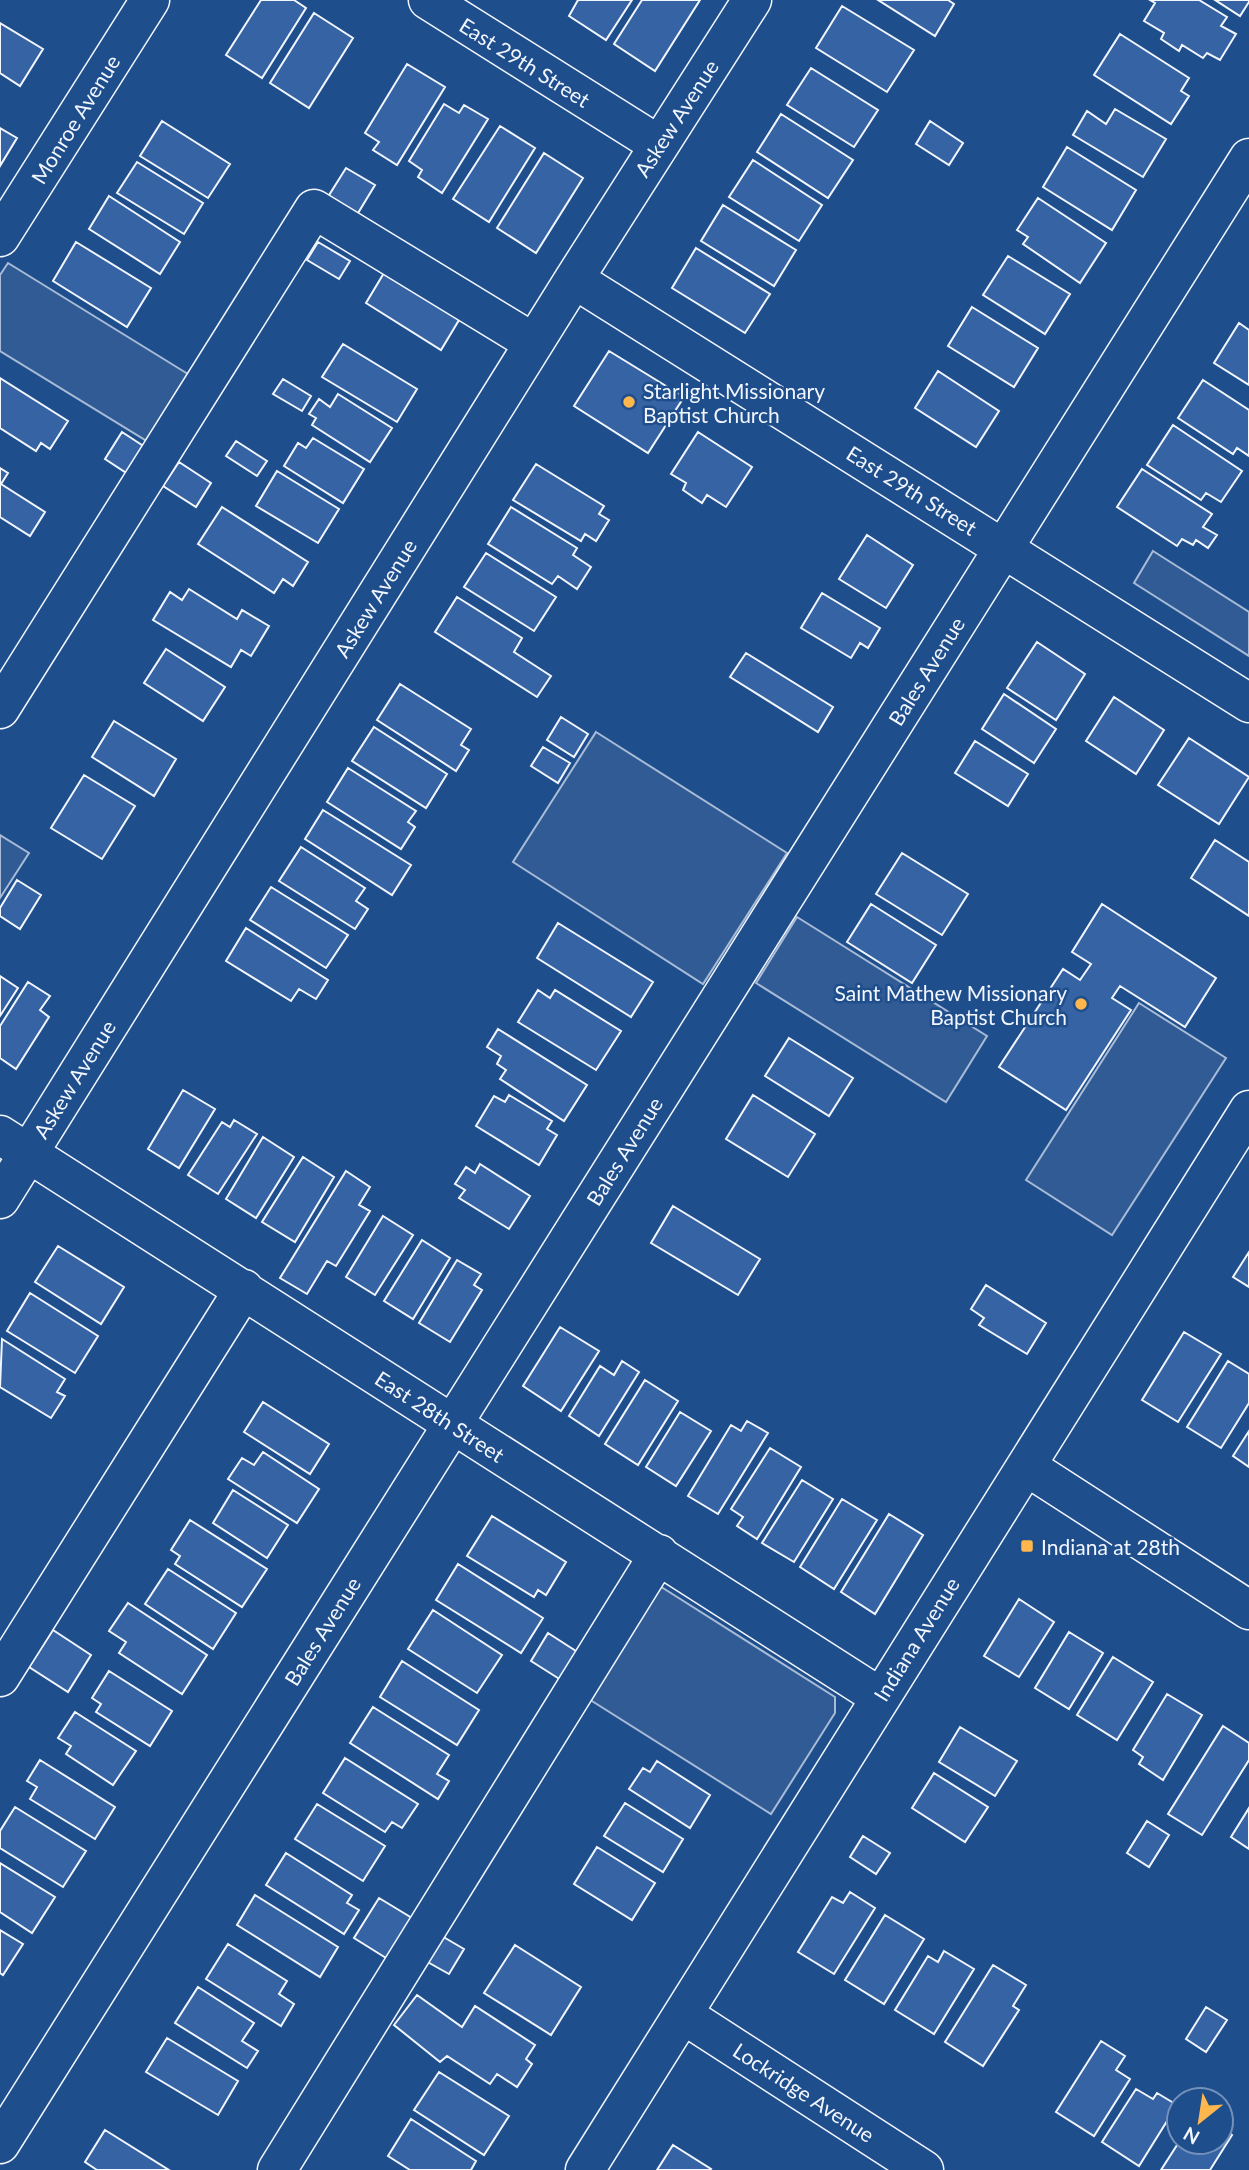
<svg xmlns="http://www.w3.org/2000/svg" width="1249" height="2170" viewBox="0 0 1249 2170" font-family="Lato,sans-serif">
<style>
.built{fill:#305b95;stroke:#a8bbd7;stroke-width:2}
.building{fill:#3563a3;stroke:#f2f6ff;stroke-width:2}
.lines{fill:none;stroke-linecap:round;stroke-linejoin:round}
.minor-casing{stroke:#f2f6ff;stroke-width:41}
.minor{stroke:#1f4e8c;stroke-width:38}
.poi-dot{fill:#ffb74d;stroke:#1f4e8c;stroke-width:2.5}
.labels{text-anchor:middle;dominant-baseline:central;stroke-width:5;stroke-linejoin:round;paint-order:stroke}
.street-label{font-size:21px;fill:#f2f6ff;stroke:#1f4e8c}
.poi-label{font-size:21px;fill:#f2f6ff;stroke:#1f4e8c;text-anchor:start}
</style>
<rect width="100%" height="100%" fill="#1f4e8c"/>
<!-- built -->
<path class="built" d="M8,263L196,379L155,446L0,351V275Z
M1153,551L1249,612V656L1134,583Z
M596,732L787,853L703,984L513,862Z
M0,835L29,853L0,898Z
M797,917L987,1036L946,1102L756,983Z
M1139,1003L1226,1058L1112,1235L1026,1180Z
M655,1583L835,1697V1713L771,1814L584,1696Z"/>
<!-- building -->
<path class="building" d="M261,0H294L306,8L262,78L226,55Z
M578,0H632L606,40L569,16Z
M642,0H700L655,71L614,44Z
M878,0H948L954,4L935,36Z
M1150,0H1199L1227,17L1221,26L1236,34L1220,60L1207,53L1203,58L1182,45L1179,51L1161,39L1164,33L1144,21L1155,3Z
M1215,0H1249V2L1240,16Z
M842,6L914,50L887,92L816,48Z
M314,13L353,38L309,108L270,83Z
M0,23L43,49L20,86L0,73Z
M1120,34L1189,78L1181,91L1189,96L1171,124L1094,75Z
M407,64L445,87L397,165L373,150L379,142L365,133Z
M811,68L878,110L854,147L787,105Z
M444,104L459,113L464,105L488,119L442,193L418,177L422,170L409,161Z
M1115,109L1166,139L1143,177L1073,135L1087,111L1106,124Z
M781,114L853,160L828,198L757,152Z
M162,121L230,164L208,198L140,156Z
M930,121L963,143L949,165L916,144Z
M500,126L535,148L489,222L453,199Z
M0,128L17,138L0,166Z
M1067,147L1136,190L1112,230L1043,187Z
M544,153L583,178L536,253L497,228Z
M753,160L822,205L799,241L729,197Z
M137,162L203,203L184,234L117,193Z
M346,168L375,185L355,218L326,200Z
M109,196L180,242L160,274L89,229Z
M1038,198L1106,243L1080,283L1023,244L1028,237L1017,230Z
M723,205L796,250L774,286L701,241Z
M76,242L151,288L127,327L53,281Z
M318,242L350,261L339,279L307,260Z
M696,248L770,294L745,333L672,288Z
M1008,256L1070,294L1045,334L983,295Z
M387,268L462,315L441,350L366,303Z
M972,307L1038,348L1014,387L948,346Z
M1239,323L1249,330V385L1214,363Z
M343,344L417,389L397,422L322,377Z
M609,351L684,397L648,453L574,406Z
M938,371L999,411L976,447L915,408Z
M0,378L68,421L50,449L41,443L36,451L0,428Z
M283,379L311,396L302,411L273,394Z
M1203,380L1249,410V456L1237,448L1233,454L1178,418Z
M338,394L392,428L370,462L312,425L316,418L309,414L319,399L330,407Z
M1173,425L1242,471L1221,502L1206,493L1201,500L1147,465Z
M122,432L148,449L131,476L105,459Z
M698,432L752,467L726,507L707,495L702,503L683,490L686,483L671,474Z
M313,438L364,469L343,503L284,466L298,443L306,448Z
M236,441L267,461L257,476L226,456Z
M179,462L211,483L196,507L163,486Z
M536,464L604,506L599,514L609,520L596,541L585,534L581,541L513,500Z
M0,468L8,473L1,484L45,512L30,536L0,517Z
M1142,469L1212,514L1203,527L1217,535L1208,548L1196,540L1193,545L1182,539L1177,546L1117,507Z
M277,471L339,509L318,543L256,506Z
M222,507L308,562L293,586L283,579L274,593L198,544Z
M511,507L577,548L573,555L591,567L577,589L558,576L552,584L488,544Z
M867,535L913,565L886,608L839,579Z
M486,553L556,597L534,631L464,587Z
M189,589L237,619L242,610L269,626L251,656L241,650L231,667L153,620L170,592L182,600Z
M822,593L880,628L868,648L860,643L851,658L801,628Z
M457,597L522,638L514,652L551,676L537,697L435,632Z
M1037,642L1085,674L1056,720L1007,688Z
M166,649L225,687L203,721L144,683Z
M746,653L833,707L818,732L730,677Z
M400,684L471,729L461,745L469,750L456,771L377,720Z
M1004,694L1056,729L1034,763L982,729Z
M1114,697L1164,730L1136,774L1086,741Z
M561,717L588,734L574,757L547,740Z
M114,721L176,759L154,796L92,757Z
M374,727L447,774L426,808L352,761Z
M1189,738L1249,777L1219,824L1158,785Z
M975,741L1028,774L1008,806L955,773Z
M543,747L570,763L558,783L531,766Z
M348,768L416,811L408,822L415,827L401,849L327,802Z
M84,775L135,806L102,859L51,828Z
M323,810L411,865L392,895L305,839Z
M1215,840L1249,862V916L1191,878Z
M301,847L365,888L356,901L368,909L355,929L279,881Z
M902,853L968,894L942,935L876,894Z
M17,880L41,895L20,929L0,916V908Z
M271,887L348,935L326,968L250,920Z
M871,904L936,945L912,983L847,942Z
M1102,904L1216,978L1185,1027L1120,986L1112,998L1131,1010L1066,1110L999,1067L1063,969L1080,980L1091,964L1072,952Z
M558,923L653,982L631,1017L537,958Z
M246,928L328,980L316,999L299,989L291,1001L226,961Z
M0,976L18,988L0,1016Z
M28,982L50,996L40,1010L49,1017L16,1069L0,1058V1026Z
M538,990L550,998L555,990L621,1031L596,1070L518,1022Z
M498,1029L587,1085L564,1121L500,1079L506,1070L497,1064L501,1056L487,1047Z
M789,1038L853,1078L829,1116L765,1076Z
M183,1090L215,1109L179,1168L148,1149Z
M509,1095L552,1121L547,1129L557,1135L539,1165L476,1126L494,1096L505,1102Z
M753,1095L815,1134L788,1177L726,1139Z
M234,1120L257,1134L218,1194L188,1175L222,1122L230,1127Z
M263,1137L294,1157L256,1218L226,1199Z
M303,1157L334,1177L295,1242L262,1222Z
M480,1164L530,1196L509,1229L459,1198L465,1190L455,1184L466,1167L475,1173Z
M346,1171L370,1187L359,1205L370,1211L336,1266L327,1261L307,1294L280,1278Z
M673,1206L760,1259L738,1295L651,1243Z
M383,1216L413,1235L375,1295L346,1277Z
M422,1240L450,1258L413,1319L384,1301Z
M58,1246L124,1287L101,1324L35,1282Z
M1249,1252V1287L1233,1277Z
M457,1260L481,1274L474,1285L482,1290L450,1342L419,1323Z
M986,1285L1046,1323L1027,1354L979,1325L984,1318L971,1309Z
M30,1293L98,1336L75,1373L7,1331Z
M560,1327L599,1351L561,1411L523,1386Z
M1184,1332L1221,1354L1178,1422L1142,1400Z
M2,1339L65,1379L57,1392L65,1396L51,1418L0,1387Z
M622,1361L639,1372L599,1436L569,1416L600,1366L614,1375Z
M1228,1361L1249,1374V1403L1221,1448L1187,1427Z
M645,1380L678,1401L638,1465L605,1444Z
M263,1402L329,1444L310,1474L244,1432Z
M680,1412L711,1431L676,1486L646,1467Z
M747,1421L768,1433L718,1514L688,1496L731,1425L741,1431Z
M1249,1431V1467L1233,1456Z
M770,1448L801,1467L757,1539L737,1526L743,1517L731,1509Z
M263,1452L319,1489L297,1523L228,1479L242,1458L254,1465Z
M802,1480L833,1499L794,1562L762,1543Z
M233,1490L288,1525L267,1558L213,1523Z
M842,1499L877,1520L834,1589L800,1567Z
M889,1514L923,1535L875,1614L841,1592Z
M492,1516L566,1562L546,1595L538,1590L534,1597L467,1556Z
M190,1520L267,1569L242,1607L175,1564L180,1556L171,1550Z
M458,1564L543,1618L521,1653L436,1600Z
M168,1569L236,1613L213,1649L145,1604Z
M1019,1599L1054,1622L1019,1677L984,1656Z
M128,1603L207,1655L182,1694L119,1653L126,1642L109,1631Z
M433,1610L502,1655L477,1693L408,1649Z
M53,1630L91,1655L68,1692L29,1667Z
M1069,1632L1103,1653L1069,1709L1035,1688Z
M548,1633L579,1653L561,1680L531,1661Z
M1113,1657L1153,1682L1117,1740L1077,1715Z
M402,1661L479,1710L457,1745L380,1697Z
M109,1671L172,1711L150,1746L96,1712L101,1704L92,1698Z
M1167,1694L1202,1715L1163,1780L1139,1764L1143,1757L1133,1750Z
M373,1707L449,1755L437,1774L449,1781L438,1799L350,1743Z
M75,1712L136,1751L113,1785L66,1754L71,1746L58,1738Z
M1223,1726L1249,1743V1760L1202,1835L1168,1814Z
M960,1727L1017,1761L995,1796L939,1762Z
M345,1758L418,1804L402,1828L392,1822L385,1832L323,1793Z
M40,1760L115,1807L95,1839L30,1799L37,1787L27,1781Z
M657,1761L710,1795L690,1828L629,1789L643,1768L650,1772Z
M934,1773L988,1807L965,1842L912,1808Z
M625,1803L683,1839L663,1872L604,1836Z
M317,1804L385,1846L363,1881L295,1839Z
M15,1807L86,1851L63,1887L0,1848V1831Z
M1249,1808V1849L1231,1837Z
M1147,1821L1169,1835L1149,1867L1127,1853Z
M863,1836L890,1853L876,1874L850,1857Z
M597,1847L655,1883L632,1920L574,1884Z
M286,1853L352,1895L347,1903L359,1910L344,1934L266,1885Z
M0,1863L55,1897L32,1933L0,1912Z
M850,1892L875,1908L834,1974L798,1952L832,1897L843,1903Z
M255,1895L338,1947L320,1977L237,1925Z
M379,1898L412,1918L386,1958L354,1938Z
M885,1915L924,1939L884,2004L845,1980Z
M0,1930L23,1944L3,1975L0,1973Z
M440,1935L464,1949L449,1974L424,1960Z
M228,1944L287,1981L279,1994L294,2004L281,2026L206,1979Z
M515,1945L581,1987L551,2035L484,1993Z
M944,1951L974,1969L934,2034L895,2010L928,1956L938,1962Z
M993,1965L1026,1985L1013,2006L1019,2010L983,2066L945,2042Z
M198,1987L254,2023L242,2041L258,2051L247,2068L175,2023Z
M417,1995L462,2027L475,2006L535,2045L526,2059L532,2064L517,2087L497,2074L490,2084L447,2056L440,2062L394,2025Z
M1206,2007L1227,2020L1206,2052L1186,2039Z
M167,2038L238,2081L218,2115L146,2072Z
M1101,2041L1125,2056L1116,2070L1130,2079L1094,2136L1056,2112Z
M439,2072L509,2116L484,2155L414,2110Z
M1136,2089L1153,2099L1157,2093L1177,2105L1139,2166L1102,2142Z
M411,2119L476,2161L471,2170H410L388,2156Z
M1221,2128L1232,2135L1210,2170H1161L1179,2142H1221Z
M105,2130L169,2170H97L85,2162Z
M673,2145L711,2169L710,2170H657Z"/>
<g class="lines">
<!-- minor casing -->
<g class="minor-casing">
<path id="minor" d="M428,0L659,145
M0,237L150,0
M574,279L1249,703
M0,709L314,209L534,343
M0,1135L880,1697
M0,1199L574,279L752,0
M1026,1466L1249,1610
M0,1677L244,1289
M684,2015L924,2170
M0,2144L1249,158
M277,2170L659,1554
M585,2170L1249,1110"/>
</g>
<!-- minor -->
<use href="#minor" class="minor"/>
</g>
<!-- markers -->
<g class="poi-dot">
<circle cx="629" cy="402" r="7"/>
<circle cx="1081" cy="1004" r="7"/>
<rect x="1020" y="1539" width="14" height="14" rx="3.5"/>
</g>
<g class="labels">
<!-- street labels -->
<g class="street-label">
<text transform="translate(525 62) rotate(32)">East 29th Street</text>
<text transform="translate(676 118) rotate(-57)">Askew Avenue</text>
<text transform="translate(75 119) rotate(-58)">Monroe Avenue</text>
<text transform="translate(912 490) rotate(32)">East 29th Street</text>
<text transform="translate(375 598) rotate(-58)">Askew Avenue</text>
<text transform="translate(926 671) rotate(-58)">Bales Avenue</text>
<text transform="translate(74 1079) rotate(-58)">Askew Avenue</text>
<text transform="translate(624 1151) rotate(-58)">Bales Avenue</text>
<text transform="translate(440 1416) rotate(33)">East 28th Street</text>
<text transform="translate(322 1631) rotate(-58)">Bales Avenue</text>
<text transform="translate(916 1639) rotate(-58)">Indiana Avenue</text>
<text transform="translate(804 2092) rotate(33)">Lockridge Avenue</text>
</g>
<!-- poi labels -->
<g class="poi-label">
<text x="643" y="390">Starlight Missionary<tspan x="643" dy="24">Baptist Church</tspan></text>
<text x="1067" y="992" text-anchor="end">Saint Mathew Missionary<tspan x="1067" dy="24">Baptist Church</tspan></text>
<text x="1041" y="1546">Indiana at 28th</text>
</g>
</g>
<!-- north arrow -->
<g transform="translate(1200 2121) rotate(210)"><circle r="33" fill="#1f4e8c" stroke="#7391ba" stroke-width="2"/>
<path d="M0-5L12 26L0 18L-12 26Z" fill="#ffb74d"/>
<text y="-10" font-size="19" font-weight="bold" text-anchor="middle" fill="#f2f6ff">N</text>
</g>
</svg>
